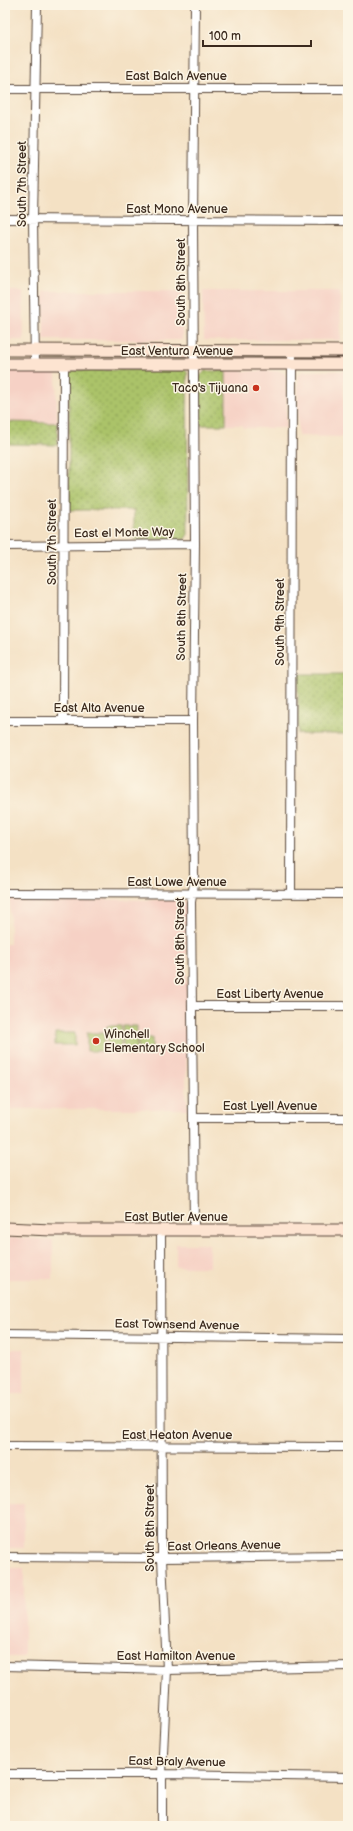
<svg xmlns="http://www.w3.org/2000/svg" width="353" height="1831" viewBox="0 0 353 1831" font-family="'Balsamiq Sans',sans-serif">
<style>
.built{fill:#f6d1c5}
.grass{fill:url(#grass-dots);stroke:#737644}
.green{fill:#abc369;stroke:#737644}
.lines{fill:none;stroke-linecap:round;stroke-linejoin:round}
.street-casing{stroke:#574537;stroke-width:10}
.secondary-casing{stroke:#574537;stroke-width:13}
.street{stroke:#fff;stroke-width:8}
.secondary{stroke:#fde4d1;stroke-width:11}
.poi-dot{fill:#c8321e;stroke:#fcf5e5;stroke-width:1.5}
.labels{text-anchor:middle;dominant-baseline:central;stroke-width:3;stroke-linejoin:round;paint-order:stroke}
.street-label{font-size:12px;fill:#3b2a1e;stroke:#fcf5e5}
.poi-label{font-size:12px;fill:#3b2a1e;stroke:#fcf5e5;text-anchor:end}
</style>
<defs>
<pattern id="grass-dots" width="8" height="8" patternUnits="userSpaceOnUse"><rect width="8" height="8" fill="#abc369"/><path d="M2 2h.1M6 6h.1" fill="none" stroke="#8c9f56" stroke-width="1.8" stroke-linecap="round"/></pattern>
</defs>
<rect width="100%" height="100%" fill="#fcf5e5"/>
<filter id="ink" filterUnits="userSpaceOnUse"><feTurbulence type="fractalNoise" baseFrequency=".025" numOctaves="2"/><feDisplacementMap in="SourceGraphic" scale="8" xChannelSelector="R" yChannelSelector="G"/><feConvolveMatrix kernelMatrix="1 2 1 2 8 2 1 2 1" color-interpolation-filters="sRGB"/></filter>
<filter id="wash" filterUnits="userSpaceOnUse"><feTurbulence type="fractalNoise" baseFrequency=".012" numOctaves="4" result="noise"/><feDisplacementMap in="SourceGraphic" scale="16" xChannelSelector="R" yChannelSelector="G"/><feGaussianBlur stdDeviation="0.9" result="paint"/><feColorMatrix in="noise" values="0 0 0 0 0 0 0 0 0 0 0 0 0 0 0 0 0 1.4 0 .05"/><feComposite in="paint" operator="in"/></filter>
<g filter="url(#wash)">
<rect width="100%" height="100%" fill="#f4e1c4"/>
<!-- built -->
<path class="built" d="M5,291H23L24,340H5Z
M44,291H182V340H44Z
M203,291H340L341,340H204Z
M5,371L56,372L57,423L5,422Z
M226,371H280L285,374L287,377L286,428H243L242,425H226Z
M306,371H344L343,437L298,436V376L301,372Z
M10,899L184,900L186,903L187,987L186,1095L188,1109H5V944H10Z
M5,1237L53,1240V1279H5Z
M176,1244H209V1267H176Z
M5,1349H24V1394H5Z
M5,1459H8V1503H24V1548H5Z
M5,1568H24V1657H5Z"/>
<!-- grass -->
<path class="grass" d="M73,370H185L187,372L188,534L185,539L134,540V510H69V374Z
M205,371H226V425H199V377Z
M5,422L57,423L58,445L5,444Z
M298,674H348V734H298Z"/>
<!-- green -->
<path class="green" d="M107,1026H121V1050H107Z
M123,1026H137L136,1051H123Z
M55,1033H75V1045H55Z
M87,1033H104V1051H87Z
M138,1038H152V1050H138Z"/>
</g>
<g filter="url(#ink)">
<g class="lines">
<!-- street casing -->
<g class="street-casing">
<path id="street" d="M5,89H348
M5,219L348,221
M35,364L33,219L37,5
M5,546L195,544
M63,720L64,364
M5,721H193
M5,893L348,894
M291,894L292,351
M192,1006H348
M193,1118H348
M161,1230L162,1558L167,1670L162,1774V1826
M194,1230L191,902L194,884L193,721L195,544L193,221L195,5
M5,1335L348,1339
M5,1446L348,1447
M5,1557L162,1558L348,1556
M5,1666L167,1670L348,1666
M5,1774H162L348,1777"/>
</g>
<!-- secondary casing -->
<g class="secondary-casing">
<path id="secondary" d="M5,350L348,351
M5,364H348
M5,1228L52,1230H348"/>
</g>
<!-- street -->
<use href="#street" class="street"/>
<!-- secondary -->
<use href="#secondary" class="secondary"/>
</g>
</g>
<!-- markers -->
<g class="poi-dot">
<circle cx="256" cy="388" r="4"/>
<circle cx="96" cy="1041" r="4"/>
</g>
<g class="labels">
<!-- street labels -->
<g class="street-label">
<text x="176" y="76">East Balch Avenue</text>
<text transform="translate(22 184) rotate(-90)">South 7th Street</text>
<text x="177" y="209">East Mono Avenue</text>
<text transform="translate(181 282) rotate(-90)">South 8th Street</text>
<text x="177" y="351">East Ventura Avenue</text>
<text transform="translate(124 533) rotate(-1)">East el Monte Way</text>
<text transform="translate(52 542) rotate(-90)">South 7th Street</text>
<text transform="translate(182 617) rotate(-89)">South 8th Street</text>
<text transform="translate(280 622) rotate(-90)">South 9th Street</text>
<text x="99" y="708">East Alta Avenue</text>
<text x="177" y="882">East Lowe Avenue</text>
<text transform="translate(180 941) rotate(-90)">South 8th Street</text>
<text x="270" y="994">East Liberty Avenue</text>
<text x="270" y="1106">East Lyell Avenue</text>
<text x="176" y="1217">East Butler Avenue</text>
<text transform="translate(177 1325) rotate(1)">East Townsend Avenue</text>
<text x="177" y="1435">East Heaton Avenue</text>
<text transform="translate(150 1528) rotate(-90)">South 8th Street</text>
<text transform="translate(224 1546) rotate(-1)">East Orleans Avenue</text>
<text x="176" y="1656">East Hamilton Avenue</text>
<text transform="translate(177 1762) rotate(1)">East Braly Avenue</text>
</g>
<!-- poi labels -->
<g class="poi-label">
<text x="248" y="388">Taco's Tijuana</text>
<text x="104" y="1034" text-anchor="start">Winchell<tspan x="104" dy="14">Elementary School</tspan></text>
</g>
</g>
<!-- margin -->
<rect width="353" height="1831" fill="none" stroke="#fcf5e5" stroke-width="20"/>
<!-- scale -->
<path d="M203 40v6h108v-6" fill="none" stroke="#3b2a1e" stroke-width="2"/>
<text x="209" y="40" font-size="12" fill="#3b2a1e" stroke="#fcf5e5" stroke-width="3" paint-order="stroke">100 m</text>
</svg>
